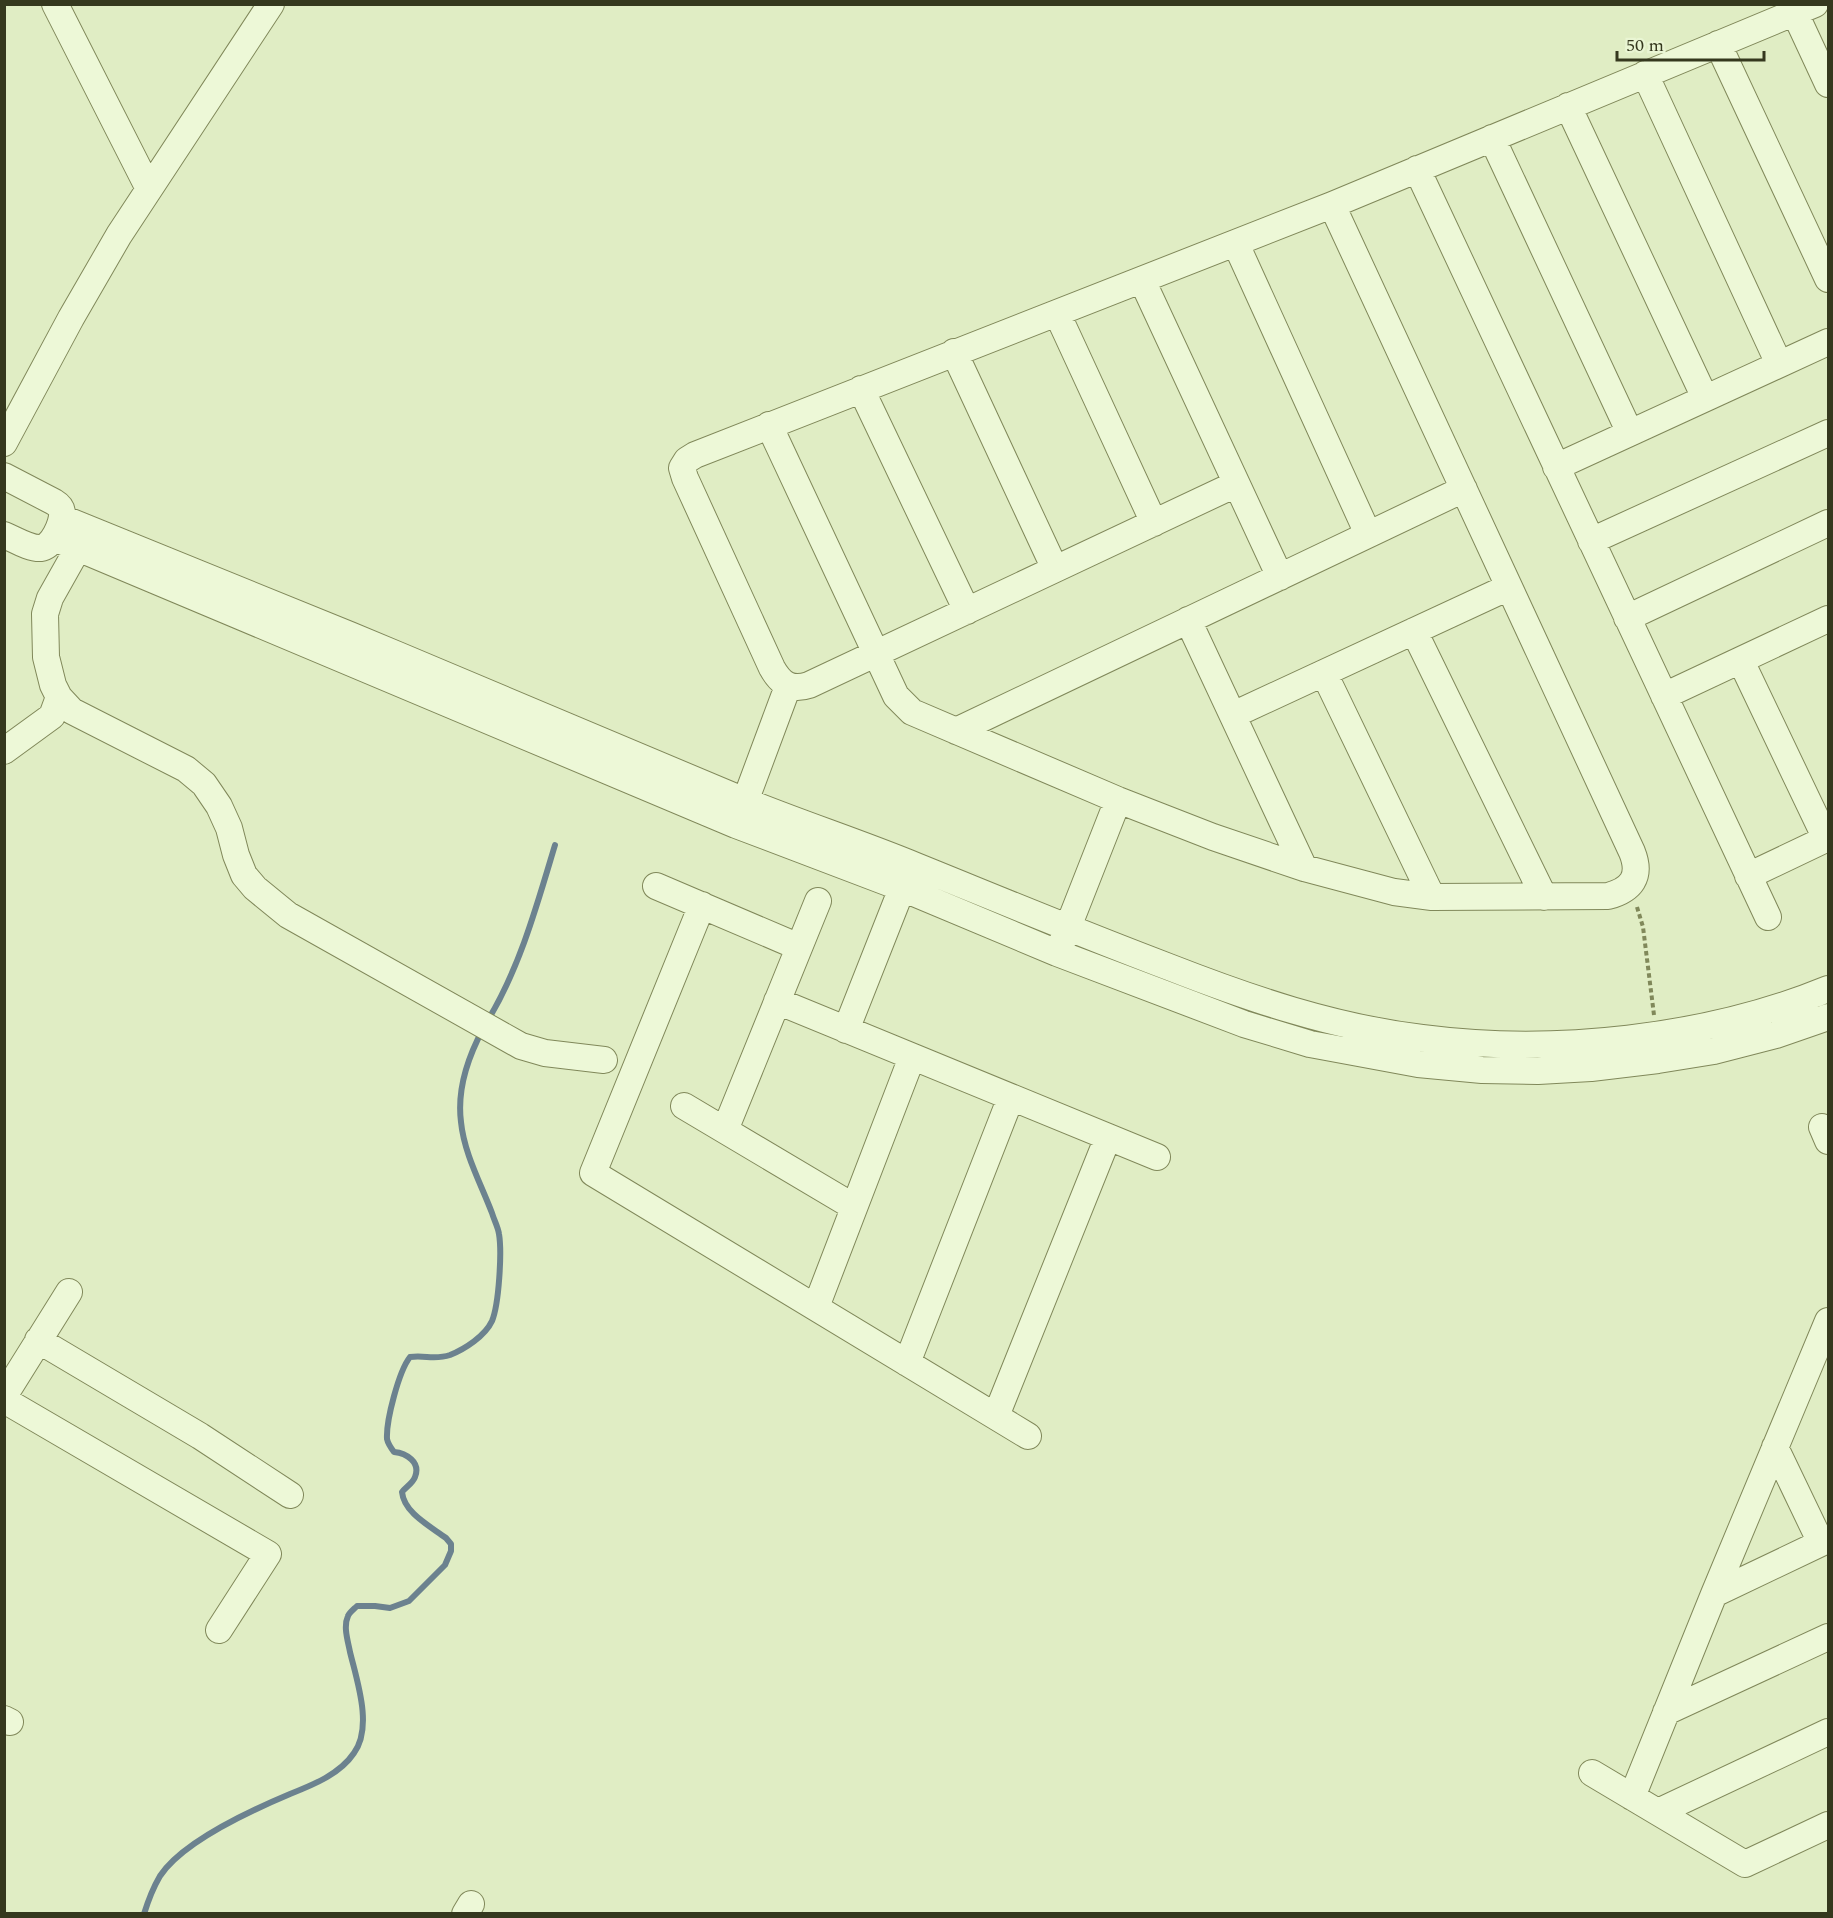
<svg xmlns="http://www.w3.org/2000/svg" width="1833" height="1918" viewBox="0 0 1833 1918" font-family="Spectral,serif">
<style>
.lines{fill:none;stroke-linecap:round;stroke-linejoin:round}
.stream{stroke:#6c828f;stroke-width:6}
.minor-casing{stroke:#80885a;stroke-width:28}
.path{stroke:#80885a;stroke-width:4;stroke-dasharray:4.5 3;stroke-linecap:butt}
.minor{stroke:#edf8d7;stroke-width:26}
</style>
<rect width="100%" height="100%" fill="#e0edc4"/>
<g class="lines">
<!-- stream -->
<path class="stream" d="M488,1020C520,967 537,905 555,845
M144,1914C148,1901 153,1888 160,1876C183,1841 252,1810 290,1794C313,1785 340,1774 354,1753C373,1727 357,1681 350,1652C348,1641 343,1627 348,1616C349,1613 354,1609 357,1606H375L390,1608L409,1601L445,1565L451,1551V1544L446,1538C430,1526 404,1513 402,1492C406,1487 413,1483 415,1477C421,1462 406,1453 394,1452C391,1448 388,1444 387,1439C386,1420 399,1371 410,1357C425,1355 435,1360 450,1355C465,1349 485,1336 492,1321C499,1304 502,1252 499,1234C498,1227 494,1220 492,1213C481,1184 464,1153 461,1122C457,1091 468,1057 483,1029"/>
<!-- minor casing -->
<g class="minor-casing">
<path id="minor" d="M55,4L149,189
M1795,13L1828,84
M1718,44L1828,279
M1645,74L1779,364
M1568,106L1705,398
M1492,138L1630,433
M1417,169L1768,917
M1236,244L1368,534
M1142,280L1280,577
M1057,313L1154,523
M954,352L1055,569
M861,389L967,611
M769,425L896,696L912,712L1118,800L1213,837L1304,868L1394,892L1432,897L1608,896C1631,890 1642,877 1632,852L1332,205
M4,443L71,318L119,235L271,4
M1556,467L1828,342
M4,476L54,502C59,505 62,508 62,513C63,523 52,547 41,548C30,549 14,539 4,535
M1236,484L809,685C791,691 781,684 772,668L685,478L682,468L687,460L695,455L1332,205L1815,4
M62,518C158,557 254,596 350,635C480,689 609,745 740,799C798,823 858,842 916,866C1000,900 1084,935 1169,967C1251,999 1333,1027 1422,1038C1552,1055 1706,1039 1828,989
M86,534L50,598L45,614L46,657L53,685L59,697L72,711L186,769L204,784L219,806L229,828L236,855L244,875L255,888L288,915L521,1046L545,1053L604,1060
M54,538L736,825L902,888L1057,953L1244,1024L1310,1044L1418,1064L1482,1070L1538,1071L1591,1068L1658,1060L1714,1051L1776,1035L1828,1017
M1591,541L1828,433
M1627,618L1828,523
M1188,620L1304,868
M1414,631L1544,897
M1741,661L1826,839
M1324,673L1432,897
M1664,696L1828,619
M1233,715L1509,587
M956,731L1464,489
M4,751L52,716L59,697
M740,815L788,686
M1748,876L1828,838
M656,886L799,947
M702,905L593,1173L1028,1436
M1061,945L1118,800
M777,1001L1157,1157
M846,1030L908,873
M684,1106L854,1207
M1822,1127L1828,1141
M725,1130L818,901
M816,1307L912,1057
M38,1340L200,1436L290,1495
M907,1363L1011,1097
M4,1396L69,1292
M4,1400L268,1554L219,1630
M996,1416L1108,1137
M1714,1594L1821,1543L1775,1447
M1666,1712L1828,1637
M4,1719L10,1722
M1592,1773L1745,1864L1828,1825
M1632,1797L1714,1594L1828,1321
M1658,1812L1828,1732
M465,1914L471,1904"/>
</g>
<!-- path -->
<path class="path" d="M1637,907L1643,927L1654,1015"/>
<!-- minor -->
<use href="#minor" class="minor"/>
</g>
<!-- border -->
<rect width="1833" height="1918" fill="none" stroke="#35381e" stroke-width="12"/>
<!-- scale -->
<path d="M1617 51v9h147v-9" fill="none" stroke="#35381e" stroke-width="3"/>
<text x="1626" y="51" font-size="18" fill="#35381e" stroke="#e9f5d3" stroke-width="4.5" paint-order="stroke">50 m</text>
</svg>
